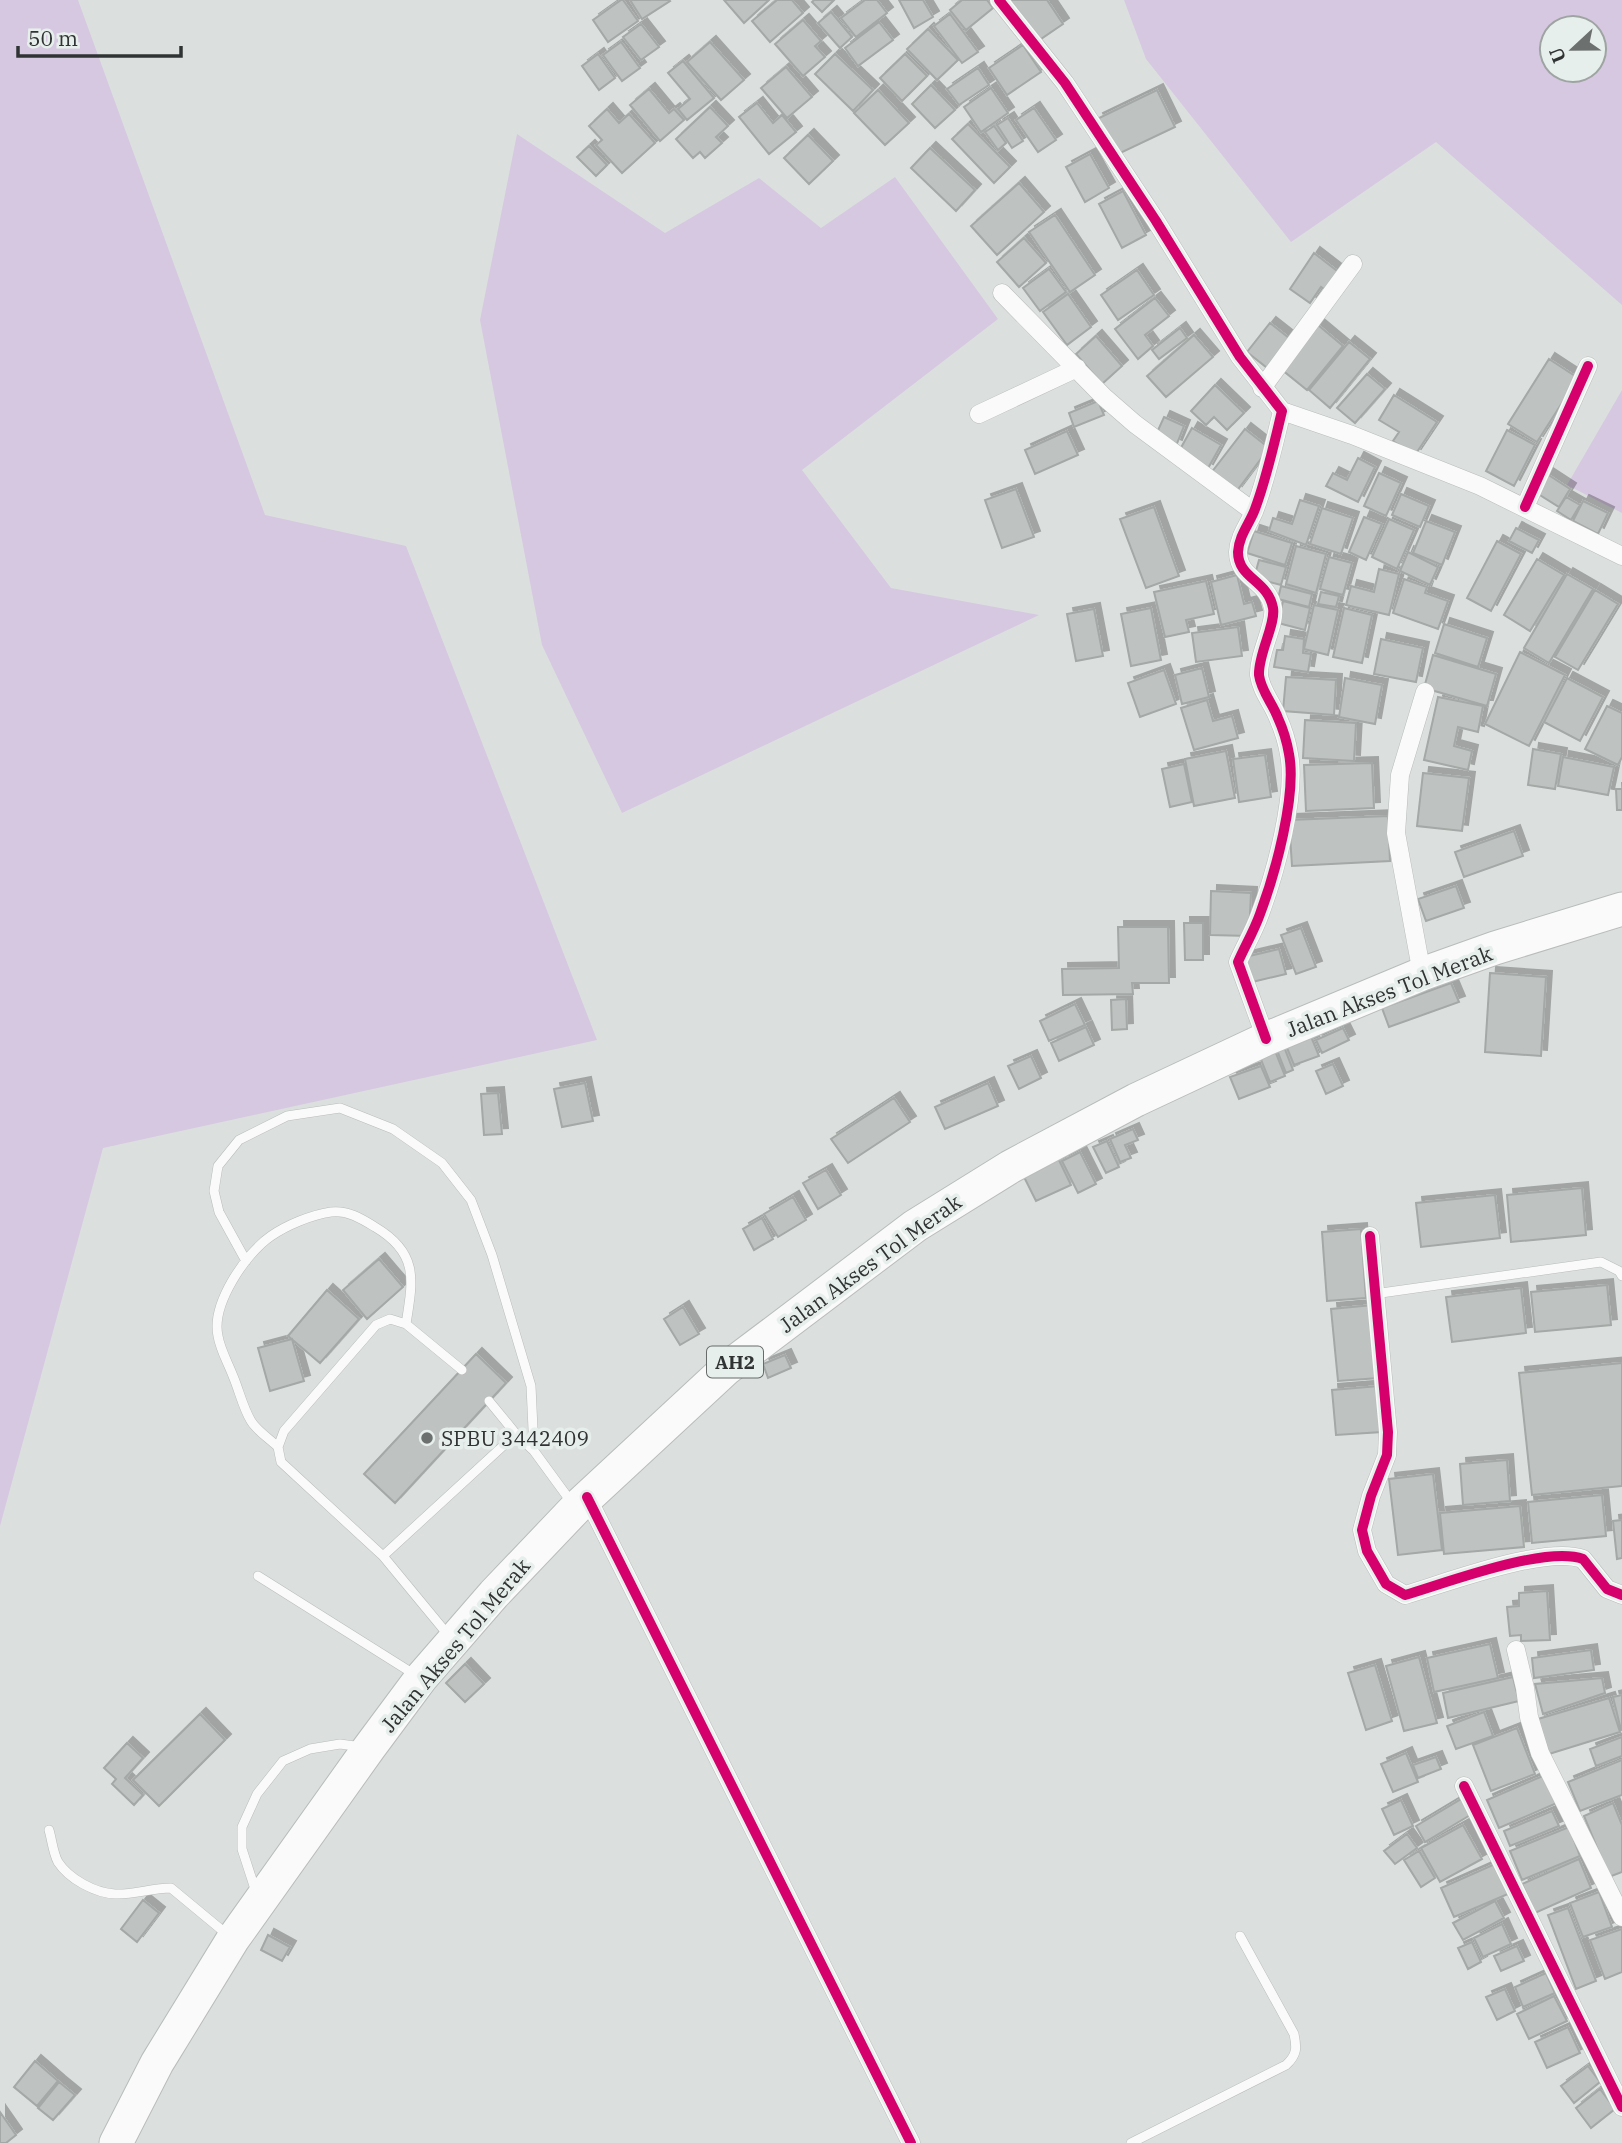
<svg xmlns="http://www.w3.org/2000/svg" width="1622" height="2143" viewBox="0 0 1622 2143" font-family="'IBM Plex Serif',serif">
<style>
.green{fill:#d6c8e1;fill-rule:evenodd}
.building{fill:#bec2c0;stroke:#a4a8a6;stroke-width:2;filter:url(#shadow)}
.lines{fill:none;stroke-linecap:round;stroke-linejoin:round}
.lane-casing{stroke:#b8bcbb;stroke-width:10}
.street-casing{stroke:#b8bcbb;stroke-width:19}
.highway-casing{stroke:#b8bcbb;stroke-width:35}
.lane{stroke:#fafafa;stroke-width:9}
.street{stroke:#fafafa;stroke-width:18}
.highway{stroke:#fafafa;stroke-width:33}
.cycleway-casing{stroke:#e7efec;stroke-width:15}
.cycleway{stroke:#d6006c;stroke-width:10}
.poi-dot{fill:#6c706f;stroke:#e7efec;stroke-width:2.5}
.labels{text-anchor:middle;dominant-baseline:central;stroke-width:7;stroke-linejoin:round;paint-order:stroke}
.shield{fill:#e7efec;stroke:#676b6a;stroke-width:2}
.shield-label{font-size:19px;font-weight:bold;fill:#303333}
.street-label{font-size:21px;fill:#303333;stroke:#e7efec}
.poi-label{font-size:21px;fill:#303333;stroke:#e7efec;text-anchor:start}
</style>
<defs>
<filter id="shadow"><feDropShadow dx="6" dy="-6" stdDeviation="0" flood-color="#0004"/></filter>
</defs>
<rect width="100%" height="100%" fill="#dbe0de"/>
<!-- green -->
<path class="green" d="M0,0H78L265,515L406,546L597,1040L103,1148L0,1526Z
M1124,0H1622V305L1436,142L1291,242L1146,59ZM1552,28H1594V70H1552Z
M517,134L665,233L759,178L821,228L895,177L998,319L802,470L891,588L1039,615L622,813L542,645L480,320Z
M1622,390V513L1567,485Z"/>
<!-- building -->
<path class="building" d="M621,0H623L638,21L608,42L593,20Z
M630,0H669L670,1L642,19Z
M724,0H769L744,23Z
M777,0H792L803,13L770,42L752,21Z
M814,0H834L822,12L812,2Z
M865,0H877L887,13L856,37L841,18Z
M899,0H923L933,17L914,28Z
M962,0H987L993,8L966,30L950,10Z
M1006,0H1047L1063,24L1035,43Z
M831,12L852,37L840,48L818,23Z
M950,14L978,52L962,63L934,26Z
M803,20L821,41L815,46L825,57L803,76L775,44Z
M879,22L893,40L858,66L845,48Z
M641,24L659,47L641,60L623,37Z
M928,29L958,60L937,80L907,49Z
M621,42L640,68L622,81L603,55Z
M710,42L744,80L721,100L687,62Z
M1023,45L1041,72L1007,95L989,68Z
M598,54L615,78L599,90L582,66Z
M835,54L873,90L853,111L815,74Z
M905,54L927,76L902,101L880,78Z
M683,61L714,98L687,120L678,109L690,99L668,73Z
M786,67L812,97L787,118L761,88Z
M978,68L989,85L959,105L947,89Z
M931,85L955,110L935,128L912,104Z
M991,88L1008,113L981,132L964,107Z
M649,89L669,113L674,109L684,120L660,141L630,105Z
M878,90L909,123L885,145L854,113Z
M1157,90L1175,127L1114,156L1097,119Z
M757,103L773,123L782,115L796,132L769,154L739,117Z
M710,107L728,126L716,137L722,143L705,158L700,152L693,158L676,139Z
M1034,108L1056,140L1038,152L1016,120Z
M607,109L619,123L629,114L655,143L622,173L596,145L602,140L589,126Z
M1008,118L1023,141L1012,148L997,125Z
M968,124L1010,167L994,183L952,139Z
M994,126L1006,143L998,150L985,132Z
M808,135L833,161L809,184L784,158Z
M589,146L607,165L596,176L577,157Z
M930,148L975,190L956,211L911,168Z
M1090,154L1109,188L1085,202L1066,167Z
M1019,183L1044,212L997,255L971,226Z
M1123,191L1146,235L1122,248L1099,204Z
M1055,215L1095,275L1070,292L1029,232Z
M1024,238L1046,263L1019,287L997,262Z
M1314,253L1341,274L1328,292L1321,287L1310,303L1290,289Z
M1049,269L1066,292L1040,311L1023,288Z
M1137,270L1154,295L1118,320L1101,295Z
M1068,294L1091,327L1067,345L1043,312Z
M1155,298L1169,316L1145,335L1153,346L1138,359L1115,329Z
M1270,323L1294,342L1271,371L1247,352Z
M1318,325L1343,346L1307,390L1281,369Z
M1180,328L1187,338L1159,359L1152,350Z
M1194,335L1213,357L1166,397L1147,376Z
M1096,336L1122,366L1102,384L1076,354Z
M1349,342L1370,359L1330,408L1309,390Z
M1549,359L1578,378L1537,442L1508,424Z
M1367,374L1385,389L1355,423L1337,408Z
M1215,385L1244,413L1227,430L1214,417L1206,425L1191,411Z
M1394,395L1437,422L1415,455L1393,441L1399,432L1379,420Z
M1098,401L1104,415L1074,427L1069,413Z
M1164,417L1184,426L1176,446L1155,437Z
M1192,428L1221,445L1207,470L1178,453Z
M1245,429L1269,448L1236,492L1211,473Z
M1507,430L1535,445L1514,486L1486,471Z
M1067,431L1078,455L1035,474L1025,450Z
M1358,458L1375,467L1358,502L1326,486L1333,473L1347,480Z
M1379,473L1401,483L1386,516L1364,506Z
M1547,474L1570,489L1559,507L1535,492Z
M1016,489L1034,537L1002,548L985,500Z
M1401,494L1429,506L1420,527L1392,515Z
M1566,497L1580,505L1571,520L1557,511Z
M1300,500L1319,506L1306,545L1269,531L1273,518L1292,524Z
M1583,501L1608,513L1598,534L1573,521Z
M1154,507L1179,576L1146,588L1120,519Z
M1322,508L1353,518L1341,554L1310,544Z
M1364,517L1382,524L1366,560L1349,552Z
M1389,519L1414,530L1397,569L1372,557Z
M1426,521L1455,532L1442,565L1413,553Z
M1516,528L1539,540L1532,553L1509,541Z
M1254,531L1292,543L1285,565L1247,553Z
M1497,541L1521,554L1491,611L1467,598Z
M1296,546L1326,554L1316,593L1286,584Z
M1408,552L1438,567L1430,585L1400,571Z
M1329,557L1352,563L1343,595L1320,589Z
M1537,559L1564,575L1530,631L1504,615Z
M1259,560L1286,567L1281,585L1254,578Z
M1379,569L1399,574L1389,615L1346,605L1351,586L1374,592Z
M1567,574L1593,589L1549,663L1524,648Z
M1237,575L1244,604L1252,602L1256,616L1221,625L1211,582Z
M1404,579L1427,587L1425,593L1448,601L1438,629L1393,613Z
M1206,581L1214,614L1186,620L1189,632L1165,637L1154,592Z
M1281,586L1312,594L1309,607L1278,599Z
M1595,590L1618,604L1578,670L1555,657Z
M1321,592L1339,596L1336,607L1318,604Z
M1283,601L1310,608L1305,630L1278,623Z
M1314,605L1338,610L1328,655L1304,649Z
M1151,608L1161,660L1131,666L1121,614Z
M1344,608L1372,615L1362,663L1333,657Z
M1094,609L1103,656L1076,661L1067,614Z
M1444,624L1487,638L1478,667L1435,653Z
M1238,627L1242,656L1196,662L1192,633Z
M1285,636L1304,639L1303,653L1311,654L1308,672L1274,667L1277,650H1283Z
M1381,639L1423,648L1416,682L1374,674Z
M1520,652L1565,675L1529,746L1485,724Z
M1433,655L1496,674L1487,706L1424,688Z
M1202,668L1209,697L1182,704L1175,675Z
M1164,670L1176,704L1140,717L1128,683Z
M1286,677L1336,680L1334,715L1283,711Z
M1345,678L1382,685L1375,724L1339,717Z
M1567,678L1603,697L1580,741L1544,722Z
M1438,697L1483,706L1478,732L1458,727L1454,746L1472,751L1468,770L1424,760Z
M1207,700L1213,721L1232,716L1238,738L1194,750L1181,708Z
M1607,706L1622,713V757L1618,765L1585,749Z
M1305,720L1356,723L1354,761L1303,758Z
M1533,749L1561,754L1555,789L1528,785Z
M1226,751L1235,798L1194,806L1185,759Z
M1265,755L1271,797L1239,802L1233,759Z
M1563,757L1614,767L1608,795L1558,786Z
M1372,763L1374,808L1306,811L1304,765Z
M1184,764L1192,802L1170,807L1162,769Z
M1423,773L1469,778L1462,831L1417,826Z
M1616,789H1622V810H1617Z
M1388,816L1390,861L1292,866L1289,820Z
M1514,831L1523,856L1464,877L1455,852Z
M1456,886L1464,908L1426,921L1418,899Z
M1211,891L1251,893L1249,936L1210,935Z
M1184,923H1203V960H1185Z
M1118,927H1168L1169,983H1132L1133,994L1063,995L1062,969L1119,968Z
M1301,928L1316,967L1296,974L1281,935Z
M1279,949L1286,974L1252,982L1245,957Z
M1490,973L1546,977L1541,1056L1485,1052Z
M1451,983L1459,1002L1389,1027L1382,1008Z
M1126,999L1127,1029L1112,1030L1111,1000Z
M1075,1004L1085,1025L1049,1041L1040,1021Z
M1086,1027L1094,1045L1059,1061L1051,1043Z
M1343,1028L1349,1040L1322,1053L1316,1040Z
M1310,1034L1319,1056L1294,1065L1285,1043Z
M1284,1047L1293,1070L1286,1073L1277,1050Z
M1275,1051L1285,1076L1270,1082L1260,1057Z
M1031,1056L1041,1078L1019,1089L1008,1066Z
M1333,1064L1343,1086L1326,1094L1316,1071Z
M1261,1066L1270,1087L1239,1099L1230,1077Z
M585,1083L593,1121L562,1127L554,1089Z
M988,1083L998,1106L945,1129L935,1107Z
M498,1093L502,1134L484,1135L481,1094Z
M894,1098L910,1122L848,1163L831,1139Z
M1133,1129L1138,1140L1125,1145L1131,1158L1120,1162L1110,1139Z
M1107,1141L1119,1167L1106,1173L1093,1147Z
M1080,1152L1096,1184L1078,1193L1062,1161Z
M1057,1156L1071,1185L1036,1201L1022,1173Z
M826,1170L841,1195L818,1209L803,1183Z
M1582,1188L1586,1235L1511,1242L1507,1195Z
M1495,1195L1500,1238L1421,1247L1416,1203Z
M793,1197L806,1220L778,1237L764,1214Z
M762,1218L773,1239L754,1250L743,1229Z
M1361,1229L1366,1298L1327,1301L1322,1232Z
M379,1259L403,1287L367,1319L343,1290Z
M1607,1285L1611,1325L1535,1332L1531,1292Z
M1521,1288L1526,1333L1452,1342L1446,1297Z
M327,1290L359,1319L320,1363L288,1336Z
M1373,1305L1379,1378L1338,1381L1331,1309Z
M683,1307L699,1334L680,1345L664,1319Z
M292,1339L304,1381L270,1391L258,1348Z
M476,1354L506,1383L395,1503L364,1474Z
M785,1355L791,1368L768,1378L763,1364Z
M1622,1363V1486L1532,1495L1519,1373Z
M1379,1386L1382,1432L1336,1435L1332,1390Z
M1507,1460L1510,1501L1463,1505L1460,1464Z
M1433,1474L1442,1550L1398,1555L1389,1479Z
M1602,1495L1606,1536L1532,1543L1528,1502Z
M1520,1506L1524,1547L1444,1554L1440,1513Z
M1622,1520V1558L1617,1559L1613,1521Z
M1547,1591L1550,1640L1521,1641V1635L1510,1636L1507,1607L1519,1606V1593Z
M1490,1644L1498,1678L1434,1692L1427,1658Z
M1591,1650L1594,1670L1534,1678L1532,1658Z
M1419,1657L1437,1723L1404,1731L1386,1666Z
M465,1664L484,1684L465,1702L446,1683Z
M1375,1665L1392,1721L1366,1730L1348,1673Z
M1513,1677L1519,1701L1448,1718L1443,1693Z
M1602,1678L1605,1693L1543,1714L1535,1684Z
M1622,1695V1729L1621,1730L1613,1697Z
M1609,1698L1620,1732L1549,1754L1538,1719Z
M1484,1712L1493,1736L1456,1749L1447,1726Z
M200,1714L225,1740L159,1806L133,1780Z
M1517,1728L1535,1774L1491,1791L1473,1745Z
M1622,1737V1756L1596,1766L1590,1749Z
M127,1743L143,1758L125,1778L143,1795L134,1805L112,1784L116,1779L104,1768Z
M1406,1753L1418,1782L1393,1792L1381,1764Z
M1436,1757L1441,1769L1418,1778L1413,1765Z
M1622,1760V1795L1580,1811L1568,1782Z
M1545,1775L1557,1803L1499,1828L1487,1800Z
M1463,1798L1472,1814L1425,1842L1416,1826Z
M1401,1800L1413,1826L1394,1835L1382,1809Z
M1613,1803L1622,1825V1872L1609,1877L1584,1816Z
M1552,1811L1559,1826L1510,1846L1504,1831Z
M1463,1825L1482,1859L1440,1882L1421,1848Z
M1569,1827L1580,1856L1522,1880L1510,1851Z
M1407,1834L1417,1848L1395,1864L1384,1851Z
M1419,1851L1435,1878L1421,1887L1404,1860Z
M1579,1859L1591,1888L1535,1913L1522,1884Z
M1495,1864L1508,1894L1454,1917L1441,1888Z
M1599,1892L1612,1927L1583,1937L1570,1903Z
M143,1900L159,1913L137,1942L121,1929Z
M1495,1901L1504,1918L1463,1940L1453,1923Z
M1568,1908L1596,1981L1576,1989L1548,1915Z
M1502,1924L1511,1944L1483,1957L1474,1938Z
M1622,1929V1972L1605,1979L1590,1940Z
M268,1935L290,1947L282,1961L261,1950Z
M1472,1942L1481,1962L1468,1969L1458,1948Z
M1517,1946L1524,1961L1501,1971L1494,1956Z
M1546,1973L1555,1993L1523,2007L1515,1987Z
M1505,1989L1515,2011L1497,2020L1486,1997Z
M1554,1996L1567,2021L1529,2039L1517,2014Z
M1568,2027L1580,2053L1547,2068L1535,2042Z
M35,2061L58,2081L37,2106L14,2087Z
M1588,2066L1600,2082L1574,2103L1561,2086Z
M59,2082L75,2095L53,2120L38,2108Z
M1600,2089L1615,2109L1591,2128L1576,2108Z
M0,2112L16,2135L6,2143H0Z"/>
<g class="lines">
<!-- lane casing -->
<g class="lane-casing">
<path id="lane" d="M246,1261L219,1212L214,1191L218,1166L239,1140L287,1116L340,1108L393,1129L442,1163L471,1200L492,1255L531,1386L534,1451
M1374,1294L1601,1262L1619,1271L1622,1276
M489,1401L516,1434L534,1451L572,1503
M278,1447C270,1439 257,1431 251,1421C243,1408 239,1390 233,1376C228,1363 220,1349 218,1336C211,1304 246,1253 271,1236C287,1225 311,1215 331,1212C348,1210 362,1219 375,1227C419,1253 413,1280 406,1324
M383,1556L516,1434
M258,1576L417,1676
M449,1636L383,1556L281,1462L278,1447L284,1431L376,1325L390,1319L406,1324L462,1370
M49,1830C52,1840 53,1853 58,1862C69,1879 95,1893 115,1894C133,1895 152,1888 171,1888L229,1936
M256,1892L242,1849V1827L257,1794L283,1761L310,1749L340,1744L362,1747
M1131,2143L1286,2065C1297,2055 1297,2048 1294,2034L1240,1936"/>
</g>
<!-- street casing -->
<g class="street-casing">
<path id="street" d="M999,0L1065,83L1156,221L1240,357L1282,411
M1002,293L1104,397L1135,424L1254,512
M1262,388L1353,264
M1282,411L1352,435L1480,486L1622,556
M979,414L1077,368
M1525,507L1588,366
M1422,974L1396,833L1400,775L1425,692
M1266,1039L1238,962C1245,946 1254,931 1260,914C1275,874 1297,795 1289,754C1287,742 1283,729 1278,718C1273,704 1261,691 1259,675C1258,654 1276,624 1273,608C1268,580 1238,579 1238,552C1239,535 1250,523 1255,509C1267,477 1274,444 1282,411
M1370,1236L1388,1432L1387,1455L1371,1496L1362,1530L1367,1551L1386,1584L1405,1595C1446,1583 1546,1545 1583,1559L1607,1589L1622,1595
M587,1497L911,2143
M1516,1650L1525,1688L1529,1717L1540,1753L1622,1917
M1464,1786L1622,2107"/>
</g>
<!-- highway casing -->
<g class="highway-casing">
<path id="highway" d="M116,2143L157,2063L233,1939L369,1748L421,1678L494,1594L576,1508L727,1368L915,1226L1010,1167L1136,1100L1266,1039L1422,974L1495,948L1622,909"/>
</g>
<!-- lane -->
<use href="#lane" class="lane"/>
<!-- street -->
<use href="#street" class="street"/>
<!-- highway -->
<use href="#highway" class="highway"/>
<!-- cycleway casing -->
<g class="cycleway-casing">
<path id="cycleway" d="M999,0L1065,83L1156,221L1240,357L1282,411C1274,444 1267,477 1255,509C1250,523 1239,535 1238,552C1238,579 1268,580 1273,608C1276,624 1258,654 1259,675C1261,691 1273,704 1278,718C1283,729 1287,742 1289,754C1297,795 1275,874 1260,914C1254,931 1245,946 1238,962L1266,1039
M1525,507L1588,366
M1370,1236L1388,1432L1387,1455L1371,1496L1362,1530L1367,1551L1386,1584L1405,1595C1446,1583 1546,1545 1583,1559L1607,1589L1622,1595
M587,1497L911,2143
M1464,1786L1622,2107"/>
</g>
<!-- cycleway -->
<use href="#cycleway" class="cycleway"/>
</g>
<!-- markers -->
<circle class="poi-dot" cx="427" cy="1438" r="7"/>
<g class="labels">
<!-- shield labels -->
<rect class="shield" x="707" y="1346.5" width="56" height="31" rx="5"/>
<g class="shield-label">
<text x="735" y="1362">AH2</text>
</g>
<!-- street labels -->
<g class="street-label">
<text transform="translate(1389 991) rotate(-21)">Jalan Akses Tol Merak</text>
<text transform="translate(870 1263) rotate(-36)">Jalan Akses Tol Merak</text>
<text transform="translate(455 1645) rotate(-50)">Jalan Akses Tol Merak</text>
</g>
<!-- poi labels -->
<g class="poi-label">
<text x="441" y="1438">SPBU 3442409</text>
</g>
</g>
<!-- north arrow -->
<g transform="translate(1573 49) rotate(248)"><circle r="33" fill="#e7efec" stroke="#9ea4a2" stroke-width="2"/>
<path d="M0-5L12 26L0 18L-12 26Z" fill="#6c706f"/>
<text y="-10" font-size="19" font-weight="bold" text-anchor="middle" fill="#303333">U</text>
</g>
<!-- scale -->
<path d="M18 46v10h163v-10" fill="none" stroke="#303333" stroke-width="3.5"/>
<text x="28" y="46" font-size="21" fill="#303333" stroke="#e7efec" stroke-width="5" paint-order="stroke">50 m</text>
</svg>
